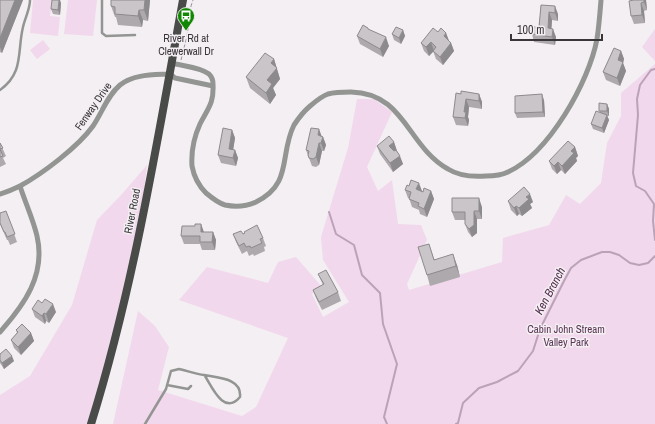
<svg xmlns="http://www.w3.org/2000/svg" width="655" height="424" viewBox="0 0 655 424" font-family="'Archivo Narrow',sans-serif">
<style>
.green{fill:#f1d8ec}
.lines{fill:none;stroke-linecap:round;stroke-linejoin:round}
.stream{stroke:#bca2b7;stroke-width:2}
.path{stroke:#979497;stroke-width:1;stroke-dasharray:4 2;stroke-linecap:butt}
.service{stroke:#939593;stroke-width:2.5}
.minor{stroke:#939593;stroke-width:5}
.primary{stroke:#484b48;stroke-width:8}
.wall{fill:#ada9ad}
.shaded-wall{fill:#8d8a8d}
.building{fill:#c9c5c9;stroke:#8d8a8d}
.labels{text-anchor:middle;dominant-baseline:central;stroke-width:3;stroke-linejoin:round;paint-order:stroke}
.poi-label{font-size:11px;fill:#383638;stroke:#f4eff3}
.street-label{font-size:11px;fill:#383638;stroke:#f4eff3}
.park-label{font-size:11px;fill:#5a3555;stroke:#f4eff3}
.water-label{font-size:12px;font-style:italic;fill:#553150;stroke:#f4eff3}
</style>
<rect width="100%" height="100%" fill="#f4eff3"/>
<!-- green -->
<path class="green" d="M33,0H52L50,16L60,17L58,36L30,33Z
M68,0H97L93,36L64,34Z
M655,29V61L642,47Z
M43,40L50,49L37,59L30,50Z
M655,64V424H113L138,311L155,326L169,347L158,390L242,416L256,407L288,338L179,300L207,267L268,283L278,262L296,257L322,287L312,294L323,317L349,302L323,260L321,237L348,148L357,99H374L392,112L367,167L378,191L392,180L398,224L421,225L427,240L407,284L409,290L502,262L503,238L549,225L566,195L580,204L601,183L607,143L621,116V93Z
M147,165L140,229L91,424H0V395L30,376L72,305L97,220L122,194Z"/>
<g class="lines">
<!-- stream -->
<path class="stream" d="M655,69L651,70L640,85L637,99L638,115L633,173L636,186L645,191L654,204L653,221L655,240
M329,212L336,234L354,245L362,275L380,293L383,324L397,364L384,417L387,424
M456,424L458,423L463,403L479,388L497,382L518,371L533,351L540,329L564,281L571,268L581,260L602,252H610L619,255L630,263L639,265L648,263L655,256"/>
<!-- path -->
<path class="path" d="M181,60L187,36L191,6L193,0"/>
<!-- service -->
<path class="service" d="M102,0V33L106,36L135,35
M0,90C24,73 17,52 23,27C25,18 30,9 30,0
M167,385L188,389L191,386
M145,424L166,389L171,371L179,369C188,371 196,374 204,375C218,378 242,378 240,397C224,416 212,387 205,376"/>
<!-- minor -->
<path class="minor" d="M171,63C183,66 200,67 209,74C212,77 213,81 213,84C214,104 208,108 200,124C194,137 191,151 192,166C194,177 198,185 206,193C212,198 218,203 225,205C235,207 247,206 256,202C293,184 279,155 294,125C298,119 303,112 309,107C315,102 320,97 328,94C335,92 344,92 351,92C405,93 407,146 448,169C459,176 473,177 486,176C493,176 502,175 508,172C549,153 589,82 597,39C599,26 600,13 601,0
M0,194C7,192 14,189 20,186C42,174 78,147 93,126C102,113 107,96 120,85C134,74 153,75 170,74L175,78L213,86
M0,332C24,305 46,275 37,236C33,219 25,202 20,186"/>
<!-- primary -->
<path class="primary" d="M91,424C134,286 157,142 183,0"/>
</g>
<!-- wall -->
<path class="wall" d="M0,0H23L2,53L0,52Z
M150,0L148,21L143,20L142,27L118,25L116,17H115L111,6Z
M634,0H646L647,10L644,11L645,23L634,24L631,16Z
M61,3L60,15L53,14L51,9Z
M541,5L558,14V21L552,20L551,29L556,37L555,45L534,42L532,34L539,27Z
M369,30L389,46L383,57L360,44L357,36Z
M403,30L405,36L401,44L394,40L392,34Z
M438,32L446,33L449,41L451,43L454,51L443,65L436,59L433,51L429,56L424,51L421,43Z
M621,51L624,59L623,63L626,71L620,86L606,80L603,72Z
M274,59L280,79L273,88L276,95L270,104L250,88L246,77Z
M461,94H479L482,102V109L469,107L468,117L469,120L468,126L456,125L453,117Z
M544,100L545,117L517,118L515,113Z
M607,104L609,109V116H607L609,120L604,133L593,129L591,124L600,112L599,111Z
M232,130L235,138L233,150H235L238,158L236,166L221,163L218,155Z
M321,136L323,137L326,145L324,151H322L319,165L316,167L312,166L306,150Z
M394,142L397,151L403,164L393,172L380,154L377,146Z
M0,143L6,156L3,158L6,164L0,167Z
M575,147L578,156L576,158L577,161L565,174L561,170L557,174L552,169L549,161Z
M405,190L422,191L423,192L431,191L434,199L427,217L420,214L419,210L412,207L409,198H408Z
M508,201L533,202L530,204L532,208L522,216L519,214L517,216L511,210Z
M482,207V219H477V233L472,237L468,232L465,224V220H455L452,212Z
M6,211L17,242L10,245L8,240H7L0,224Z
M201,224L204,232H213L216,240L215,250H202L200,244H184L181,236L195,226Z
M233,234H243L263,238L266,246L264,247L265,251L254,256L253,254L249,256L247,251L242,254L236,242Z
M429,244L434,259L457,265L460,277L430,286L427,275Z
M318,274L338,292L341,301L322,310L316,298L313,290L323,285Z
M32,309L56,312L49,323L46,321L45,324L35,317Z
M16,330L31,333L34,341L21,355L14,348L11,340L17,333Z
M0,354L14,361L4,369L0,363Z"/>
<!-- shaded-wall -->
<path class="shaded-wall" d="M15,0H23L2,53L0,47V38Z
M59,0H60L61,3L60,15L58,10Z
M145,0H150L148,21L144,10Z
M644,0H646L647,10L644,2Z
M641,3L644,11L645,23L642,15Z
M555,6L558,14V21L555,13Z
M139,10L143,20L142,27L138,16Z
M549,12L552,20L551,37L548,28Z
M553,29L556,37L555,45L552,37Z
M403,30L405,36L401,44L399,38Z
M446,33L449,41L444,36Z
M386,37L389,46L383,57L380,49Z
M431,42L434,51L429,56L426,47Z
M451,43L454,51L443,65L440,57Z
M621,51L624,59L623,63L626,71L620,86L617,78L618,60Z
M274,59L280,79L273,88L276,95L270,104L266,93L267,80L271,63Z
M479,94L482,102V109L479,101Z
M542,94L544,100L545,117L543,112Z
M466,99L469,107L468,117L469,120L468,126L465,118L464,112Z
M607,104L609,109V116L607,111Z
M607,115L609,120L604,133L602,128Z
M319,129L322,137L318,135Z
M232,130L235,138L232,157L229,149Z
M323,137L326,145L324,151L321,143Z
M394,142L397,151L392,154L389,146Z
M319,143L322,151L319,165L316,157Z
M575,147L578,156L576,158L577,161L565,174L562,166L571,151Z
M235,150L238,158L236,166L233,158Z
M400,156L403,164L393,172L390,163Z
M558,162L561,170L557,174L554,166Z
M419,183L422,191L419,198L416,189Z
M431,191L434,199L427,217L424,209Z
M530,194L533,202L530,204L532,208L522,216L519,208L526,197Z
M479,198L482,207V219L479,211Z
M516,206L519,214L517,216L514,208Z
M474,211L477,219V233L472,237L469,229Z
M201,224L204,233L201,232Z
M213,232L216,240L215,250L212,242Z
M453,254L457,265L460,277L456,266Z
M53,304L56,312L49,323L46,314Z
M44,313L46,321L45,324L42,316Z
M31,333L34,341L21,355L18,347Z
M12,356L14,361L4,369L2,363Z"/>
<!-- building -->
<path class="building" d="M0,0H15L0,38Z
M52,0H59L58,10L51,9Z
M111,0H145L144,10H139L138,16L115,14V7L111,6Z
M634,0H644V2L641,3L642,15L631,16L629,1Z
M541,5L555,6V13L549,12L548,28L553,29L552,37L532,34V27H539Z
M363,25L368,28V29L386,37L380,49L357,36Z
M396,27L403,30L399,38L392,34Z
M433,28L438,32L441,28L446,33L444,36L451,43L440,57L433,51L436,47L431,42L426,47L421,43Z
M614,48L621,51L618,60L623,62L617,78L603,72Z
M265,53L274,59L271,63L277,68L267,80L272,84L266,93L246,77Z
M461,91L479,94V101L466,99L464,112H466L465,118L453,117L456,93L461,94Z
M542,94L543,112L515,113V96Z
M599,103L607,104V111H599Z
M596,111L607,115L602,128L591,124Z
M223,128L232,130L229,149L235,150L233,158L218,155Z
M311,128L319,129L318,135L323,137L321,143H319L316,157L313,159L309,158L308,155L309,151L306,150Z
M389,136L394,142L389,146L394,151L396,150L400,156L390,163L377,146Z
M568,141L575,147L571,151L574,153L562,166L558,162L554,166L549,161Z
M0,143L3,148L0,149L3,156L0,157Z
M411,180L419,183L416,189L423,192L424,188L431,191L424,209L418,206L419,203L409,199L411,192L405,190L407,185L409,186Z
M524,187L530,194L526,197L529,199L519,208L516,206L514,208L508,201Z
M452,198H479V211H474V225L469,229L465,224V212H452Z
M6,211L15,234L7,237L5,232H4L0,223V213Z
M195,224H201V232H213L212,242H200V236H181L182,226H195Z
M257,225L263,238L260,239L262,243L251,248L250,246L246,247L244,243L239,246L233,234L241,231L243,234L245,233L244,232Z
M429,244L434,260L453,254L456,266L427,275L418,247Z
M326,270L338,292L319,302L313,290L324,284L318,274Z
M45,299L53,304L46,314L44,313L42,316L32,309L38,300L42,303Z
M22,324L31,333L18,347L11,340L18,332L16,330Z
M6,349L12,356L2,363L0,360V354Z"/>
<!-- icons -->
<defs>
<g id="bus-pin" transform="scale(0.9)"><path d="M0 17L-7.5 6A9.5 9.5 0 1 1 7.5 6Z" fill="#128704" stroke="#f4eff3"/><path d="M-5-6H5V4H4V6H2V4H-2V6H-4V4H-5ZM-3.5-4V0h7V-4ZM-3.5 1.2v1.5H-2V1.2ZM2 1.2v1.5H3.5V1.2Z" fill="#fff"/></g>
</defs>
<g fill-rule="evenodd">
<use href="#bus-pin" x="186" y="16"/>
</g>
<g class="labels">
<!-- poi labels -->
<g class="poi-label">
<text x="186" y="38">River Rd at<tspan x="186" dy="13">Clewerwall Dr</tspan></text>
</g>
<!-- street labels -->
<g class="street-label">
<text transform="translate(93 106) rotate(-55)">Fenway Drive</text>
<text transform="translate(132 211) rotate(-79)">River Road</text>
</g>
<!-- park labels -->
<g class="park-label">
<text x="566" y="329">Cabin John Stream<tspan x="566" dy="13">Valley Park</tspan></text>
</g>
<!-- water labels -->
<g class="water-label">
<text transform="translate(550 291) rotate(-62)">Ken Branch</text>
</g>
</g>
<!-- scale -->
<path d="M511 34v6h91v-6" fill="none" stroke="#383638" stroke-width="2"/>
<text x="517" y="34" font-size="12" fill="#383638" stroke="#f4eff3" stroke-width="3" paint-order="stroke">100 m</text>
</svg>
